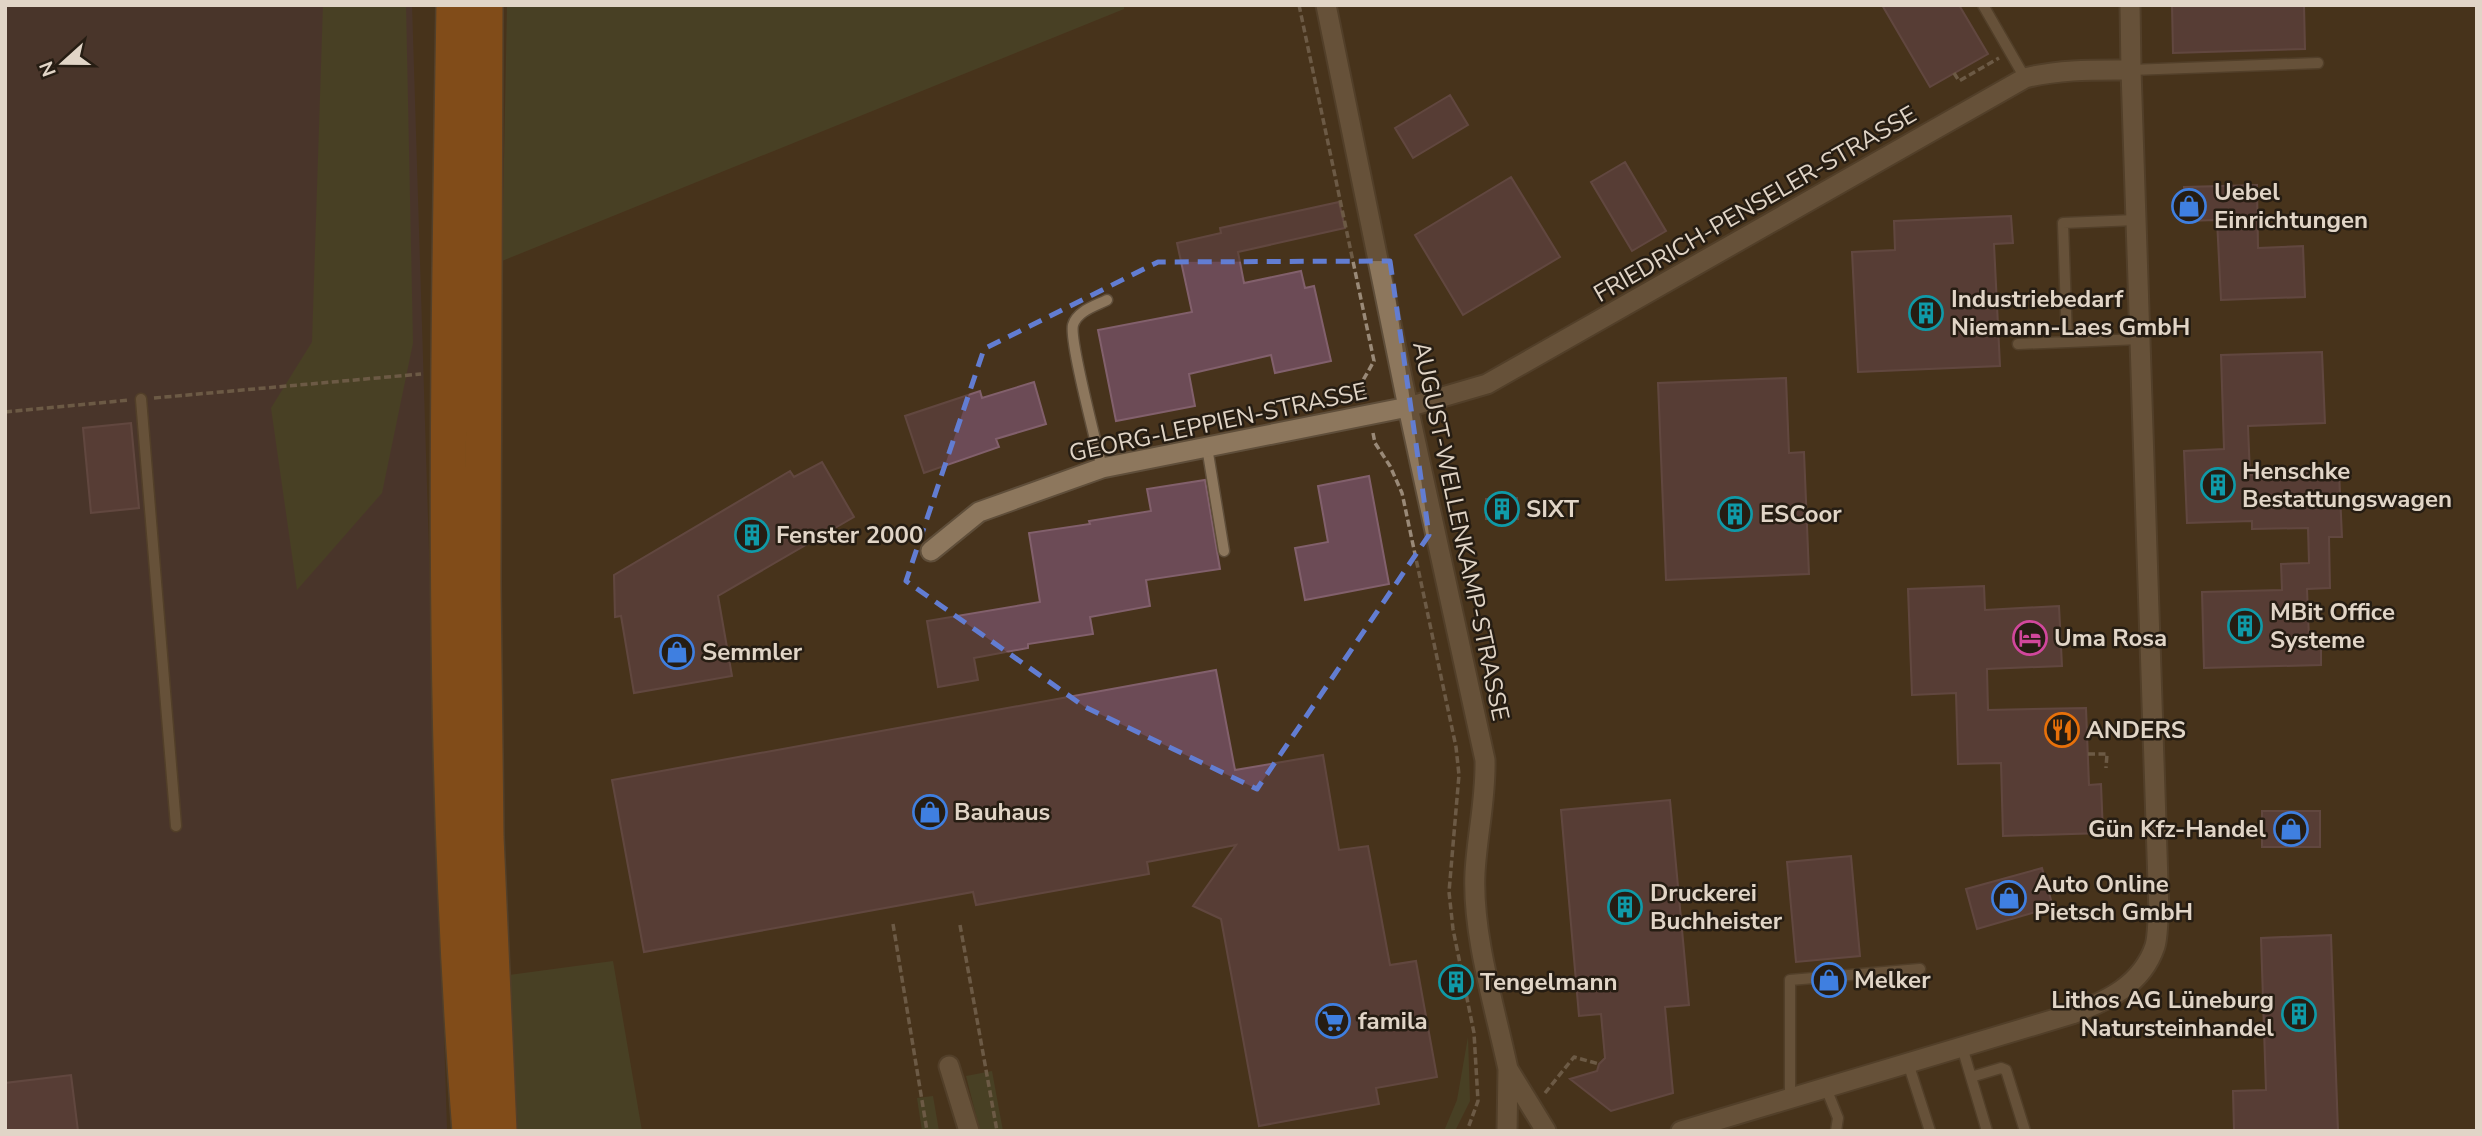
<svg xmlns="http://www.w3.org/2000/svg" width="2482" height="1136" viewBox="0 0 2482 1136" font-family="'Nunito Sans',sans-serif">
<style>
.industrial{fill:#4d393d}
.green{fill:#4b502f}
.building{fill:#6c4b56;stroke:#82606c;stroke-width:2}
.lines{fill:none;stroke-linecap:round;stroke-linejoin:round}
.lane-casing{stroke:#5f4e3a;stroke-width:13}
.street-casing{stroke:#5f4e3a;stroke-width:23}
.highway-casing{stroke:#5f4e3a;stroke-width:38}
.path{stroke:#9a8a78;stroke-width:3.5;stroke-dasharray:7 3.5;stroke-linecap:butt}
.lane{stroke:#8d775d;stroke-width:10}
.street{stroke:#8d775d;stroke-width:19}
.highway{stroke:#c76c17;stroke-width:35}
.marked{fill:none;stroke:#627dd2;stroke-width:5;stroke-dasharray:14 9;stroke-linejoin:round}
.labels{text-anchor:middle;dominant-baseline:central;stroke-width:5;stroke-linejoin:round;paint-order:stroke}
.poi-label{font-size:24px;font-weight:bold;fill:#e1d5c7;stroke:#261d13;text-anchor:start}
.street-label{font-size:24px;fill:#e1d5c7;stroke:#261d13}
</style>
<rect width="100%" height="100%" fill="#47331c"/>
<!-- industrial -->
<path class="industrial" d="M5,5H412L447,1131H5Z"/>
<!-- green -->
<path class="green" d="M323,5H406L413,343L382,493L297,590L271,408L312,342Z
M507,5H1124V9L502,261Z
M613,961L642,1131H518L509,975Z
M1468,1037L1470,1101L1455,1131H1444L1457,1100Z
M992,1071L1003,1131H980L966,1076Z
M933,1096L939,1131H922L917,1098Z"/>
<!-- building -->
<path class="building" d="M1882,5H1959L1988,54L1930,87Z
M2172,5H2304L2305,49L2173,53Z
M1450,95L1468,125L1413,158L1395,128Z
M1625,162L1666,231L1632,251L1591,182Z
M1511,177L1560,257L1463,315L1415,235Z
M2257,185L2258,248L2303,246L2305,297L2221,300L2217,220L2185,221L2184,187Z
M1339,202L1345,228L1238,252L1244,283L1301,271L1305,288L1314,286L1331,361L1275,373L1271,355L1189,374L1195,406L1116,421L1098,330L1192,312L1177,243L1221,233L1220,228Z
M2011,216L2013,243L1994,244L2000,366L1858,372L1852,252L1895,250L1894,221Z
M2322,352L2325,423L2248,426L2250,475L2339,472L2342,537H2329L2330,588L2307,589L2309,638L2321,637V665L2204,668L2202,592L2282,590L2281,564L2309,563L2308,528L2252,529V521L2187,523L2184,451L2224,449L2221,355Z
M1786,378L1789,453L1804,452L1809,574L1666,580L1658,383Z
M1034,382L1046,424L996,439L999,447L924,473L905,416L980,391L982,398Z
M131,423L139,508L91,513L83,428Z
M822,462L854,517L718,596L732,676L634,693L621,616L615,617L614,575L790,471L794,477Z
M1369,476L1389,584L1305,600L1295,548L1328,542L1318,486Z
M1205,480L1220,569L1146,580L1150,606L1090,617L1093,634L1028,644V648L974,658L978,680L938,687L927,621L1040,602L1029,533L1090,524L1089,521L1151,511L1147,489Z
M1517,498L1518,519H1486V499Z
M1984,586L1985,610L2059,606L2062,666L1987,669L1988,710L2086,708L2089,785L2101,784L2103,833L2003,836L2001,763L1958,764L1956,693L1912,695L1908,589Z
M1216,670L1235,770L1323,755L1339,850L1368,846L1390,965L1416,961L1437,1077L1376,1088L1379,1104L1259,1126L1221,919L1193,906L1236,845L1147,862L1149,874L976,905L973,892L644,952L612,780Z
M1670,800L1689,1005L1665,1007L1673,1093L1611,1111L1570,1079L1597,1071L1599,1064L1605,1058L1601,1014L1579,1016L1561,810Z
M2262,811H2320V847H2262Z
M1851,856L1860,956L1796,962L1787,862Z
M2042,868L2053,907L1977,929L1966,889Z
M2331,935L2338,1131H2234L2233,1091L2266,1090L2261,938Z
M71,1075L78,1131H5V1083Z"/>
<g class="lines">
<!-- lane casing -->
<g class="lane-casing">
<path id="lane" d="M1983,5L2025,78
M2131,70L2318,63
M2067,342L2063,223L2136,220
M2018,344L2140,339
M141,399L176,826
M1207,447L1224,551
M1102,468C1097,445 1069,341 1073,325C1077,311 1095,306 1107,300
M1962,1047L1987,1131
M1908,1063L1930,1131
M1971,1077L2001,1068L2006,1070L2025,1131
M1826,1088L1838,1118L1836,1131
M1790,1098V980L1920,969"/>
</g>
<!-- street casing -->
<g class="street-casing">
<path id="street" d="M1326,5L1408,407L1485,760C1486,799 1477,835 1475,873C1472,934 1495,1008 1508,1069
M2130,5L2131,70
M931,551L979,512L1102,468L1408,407L1487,384L2025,78C2060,69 2095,70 2131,70L2159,913C2157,923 2158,936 2155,946C2142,985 2107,1001 2072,1014L1681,1131
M949,1066L969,1131
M1507,1131L1508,1069L1546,1131"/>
</g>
<!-- highway casing -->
<g class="highway-casing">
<path id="highway" d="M454,5C448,381 440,756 470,1131
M485,5L483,584L486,837L499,1131"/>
</g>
<!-- path -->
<path class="path" d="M1299,5L1374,361L1362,382L1365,395
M1954,73L1959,81L1999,58
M154,398L421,374
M5,412L129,400
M1373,433L1375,443L1390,466L1402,493L1456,747L1459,775L1449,892L1453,929L1474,1033L1478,1101L1467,1131
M2088,754H2107L2106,768
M893,924L927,1131
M960,925L997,1131
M1545,1093L1574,1057L1599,1064"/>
<!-- lane -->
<use href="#lane" class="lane"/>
<!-- street -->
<use href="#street" class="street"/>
<!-- highway -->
<use href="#highway" class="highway"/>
</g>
<!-- marked area -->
<path d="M0 0H2482V1136H0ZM1390,261L1429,535L1257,789L1085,707L906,581L984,349L1158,262Z" fill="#47331c" fill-opacity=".55" fill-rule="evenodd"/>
<path class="marked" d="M1390,261L1429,535L1257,789L1085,707L906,581L984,349L1158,262Z"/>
<!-- icons -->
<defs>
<g id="shop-ring" transform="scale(1.75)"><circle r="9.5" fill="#261d13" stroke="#3f7fe0" stroke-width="1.5"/><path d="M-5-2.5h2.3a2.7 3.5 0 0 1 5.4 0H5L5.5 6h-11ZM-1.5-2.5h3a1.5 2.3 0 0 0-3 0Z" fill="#3f7fe0"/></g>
<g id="building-ring" transform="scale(1.75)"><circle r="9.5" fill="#261d13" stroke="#0f9aa8" stroke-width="1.5"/><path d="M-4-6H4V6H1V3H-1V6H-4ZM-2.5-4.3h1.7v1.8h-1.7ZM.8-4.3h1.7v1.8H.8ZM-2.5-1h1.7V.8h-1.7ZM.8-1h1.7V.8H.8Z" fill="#0f9aa8"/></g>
<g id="hotel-ring" transform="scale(1.75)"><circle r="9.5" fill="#261d13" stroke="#d1479c" stroke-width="1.5"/><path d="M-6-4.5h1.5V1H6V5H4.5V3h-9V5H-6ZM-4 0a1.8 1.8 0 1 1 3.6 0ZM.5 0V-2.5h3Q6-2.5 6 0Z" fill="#d1479c"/></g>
<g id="restaurant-ring" transform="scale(1.75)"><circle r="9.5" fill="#261d13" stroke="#e8710a" stroke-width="1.5"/><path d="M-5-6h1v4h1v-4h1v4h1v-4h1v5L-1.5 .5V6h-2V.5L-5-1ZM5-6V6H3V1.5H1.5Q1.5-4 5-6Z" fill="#e8710a"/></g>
<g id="supermarket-ring" transform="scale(1.75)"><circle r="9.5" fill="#261d13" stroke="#3f7fe0" stroke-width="1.5"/><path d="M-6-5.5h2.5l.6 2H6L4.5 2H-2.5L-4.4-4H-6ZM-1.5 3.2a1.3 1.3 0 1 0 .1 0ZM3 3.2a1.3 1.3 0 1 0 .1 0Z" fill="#3f7fe0"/></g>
</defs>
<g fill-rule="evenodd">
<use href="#shop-ring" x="2189" y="206"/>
<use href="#building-ring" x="1926" y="313"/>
<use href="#building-ring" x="2218" y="485"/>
<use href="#building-ring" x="1502" y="509"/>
<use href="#building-ring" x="1735" y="514"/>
<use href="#building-ring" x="752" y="535"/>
<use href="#building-ring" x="2245" y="626"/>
<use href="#hotel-ring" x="2030" y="638"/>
<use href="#shop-ring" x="677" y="652"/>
<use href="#restaurant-ring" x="2062" y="730"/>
<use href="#shop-ring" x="930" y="812"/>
<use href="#shop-ring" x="2291" y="829"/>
<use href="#shop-ring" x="2009" y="898"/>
<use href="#building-ring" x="1625" y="907"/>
<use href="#shop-ring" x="1829" y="980"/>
<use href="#building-ring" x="1456" y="982"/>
<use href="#building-ring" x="2299" y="1014"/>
<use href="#supermarket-ring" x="1333" y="1021"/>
</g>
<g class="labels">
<!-- poi labels -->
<g class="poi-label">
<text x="2214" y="192">Uebel<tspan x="2214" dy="28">Einrichtungen</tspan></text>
<text x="1951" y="299">Industriebedarf<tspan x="1951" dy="28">Niemann-Laes GmbH</tspan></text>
<text x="2242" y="471">Henschke<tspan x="2242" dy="28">Bestattungswagen</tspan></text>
<text x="1526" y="509">SIXT</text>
<text x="1760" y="514">ESCoor</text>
<text x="776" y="535">Fenster 2000</text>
<text x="2270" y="612">MBit Office<tspan x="2270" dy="28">Systeme</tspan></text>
<text x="2054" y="638">Uma Rosa</text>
<text x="702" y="652">Semmler</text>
<text x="2086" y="730">ANDERS</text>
<text x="954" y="812">Bauhaus</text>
<text x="2266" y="829" text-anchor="end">Gün Kfz-Handel</text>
<text x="2034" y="884">Auto Online<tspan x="2034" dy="28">Pietsch GmbH</tspan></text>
<text x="1650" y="893">Druckerei<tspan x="1650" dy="28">Buchheister</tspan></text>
<text x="1854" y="980">Melker</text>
<text x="1480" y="982">Tengelmann</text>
<text x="2274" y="1000" text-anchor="end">Lithos AG Lüneburg<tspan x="2274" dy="28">Natursteinhandel</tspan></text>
<text x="1358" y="1021">famila</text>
</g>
<!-- street labels -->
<g class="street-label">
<text transform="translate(1755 204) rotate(-30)">FRIEDRICH-PENSELER-STRASSE</text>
<text transform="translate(1218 422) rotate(-12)">GEORG-LEPPIEN-STRASSE</text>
<text transform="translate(1461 531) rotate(78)">AUGUST-WELLENKAMP-STRASSE</text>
</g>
</g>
<!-- border -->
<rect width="2482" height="1136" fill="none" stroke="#e1d5c7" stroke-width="14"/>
<!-- north arrow -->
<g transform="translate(63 63) rotate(249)" stroke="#261d13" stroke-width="5" paint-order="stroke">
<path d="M0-5L12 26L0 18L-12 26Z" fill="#e1d5c7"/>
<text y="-10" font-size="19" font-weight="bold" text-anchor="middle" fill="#e1d5c7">N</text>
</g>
</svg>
